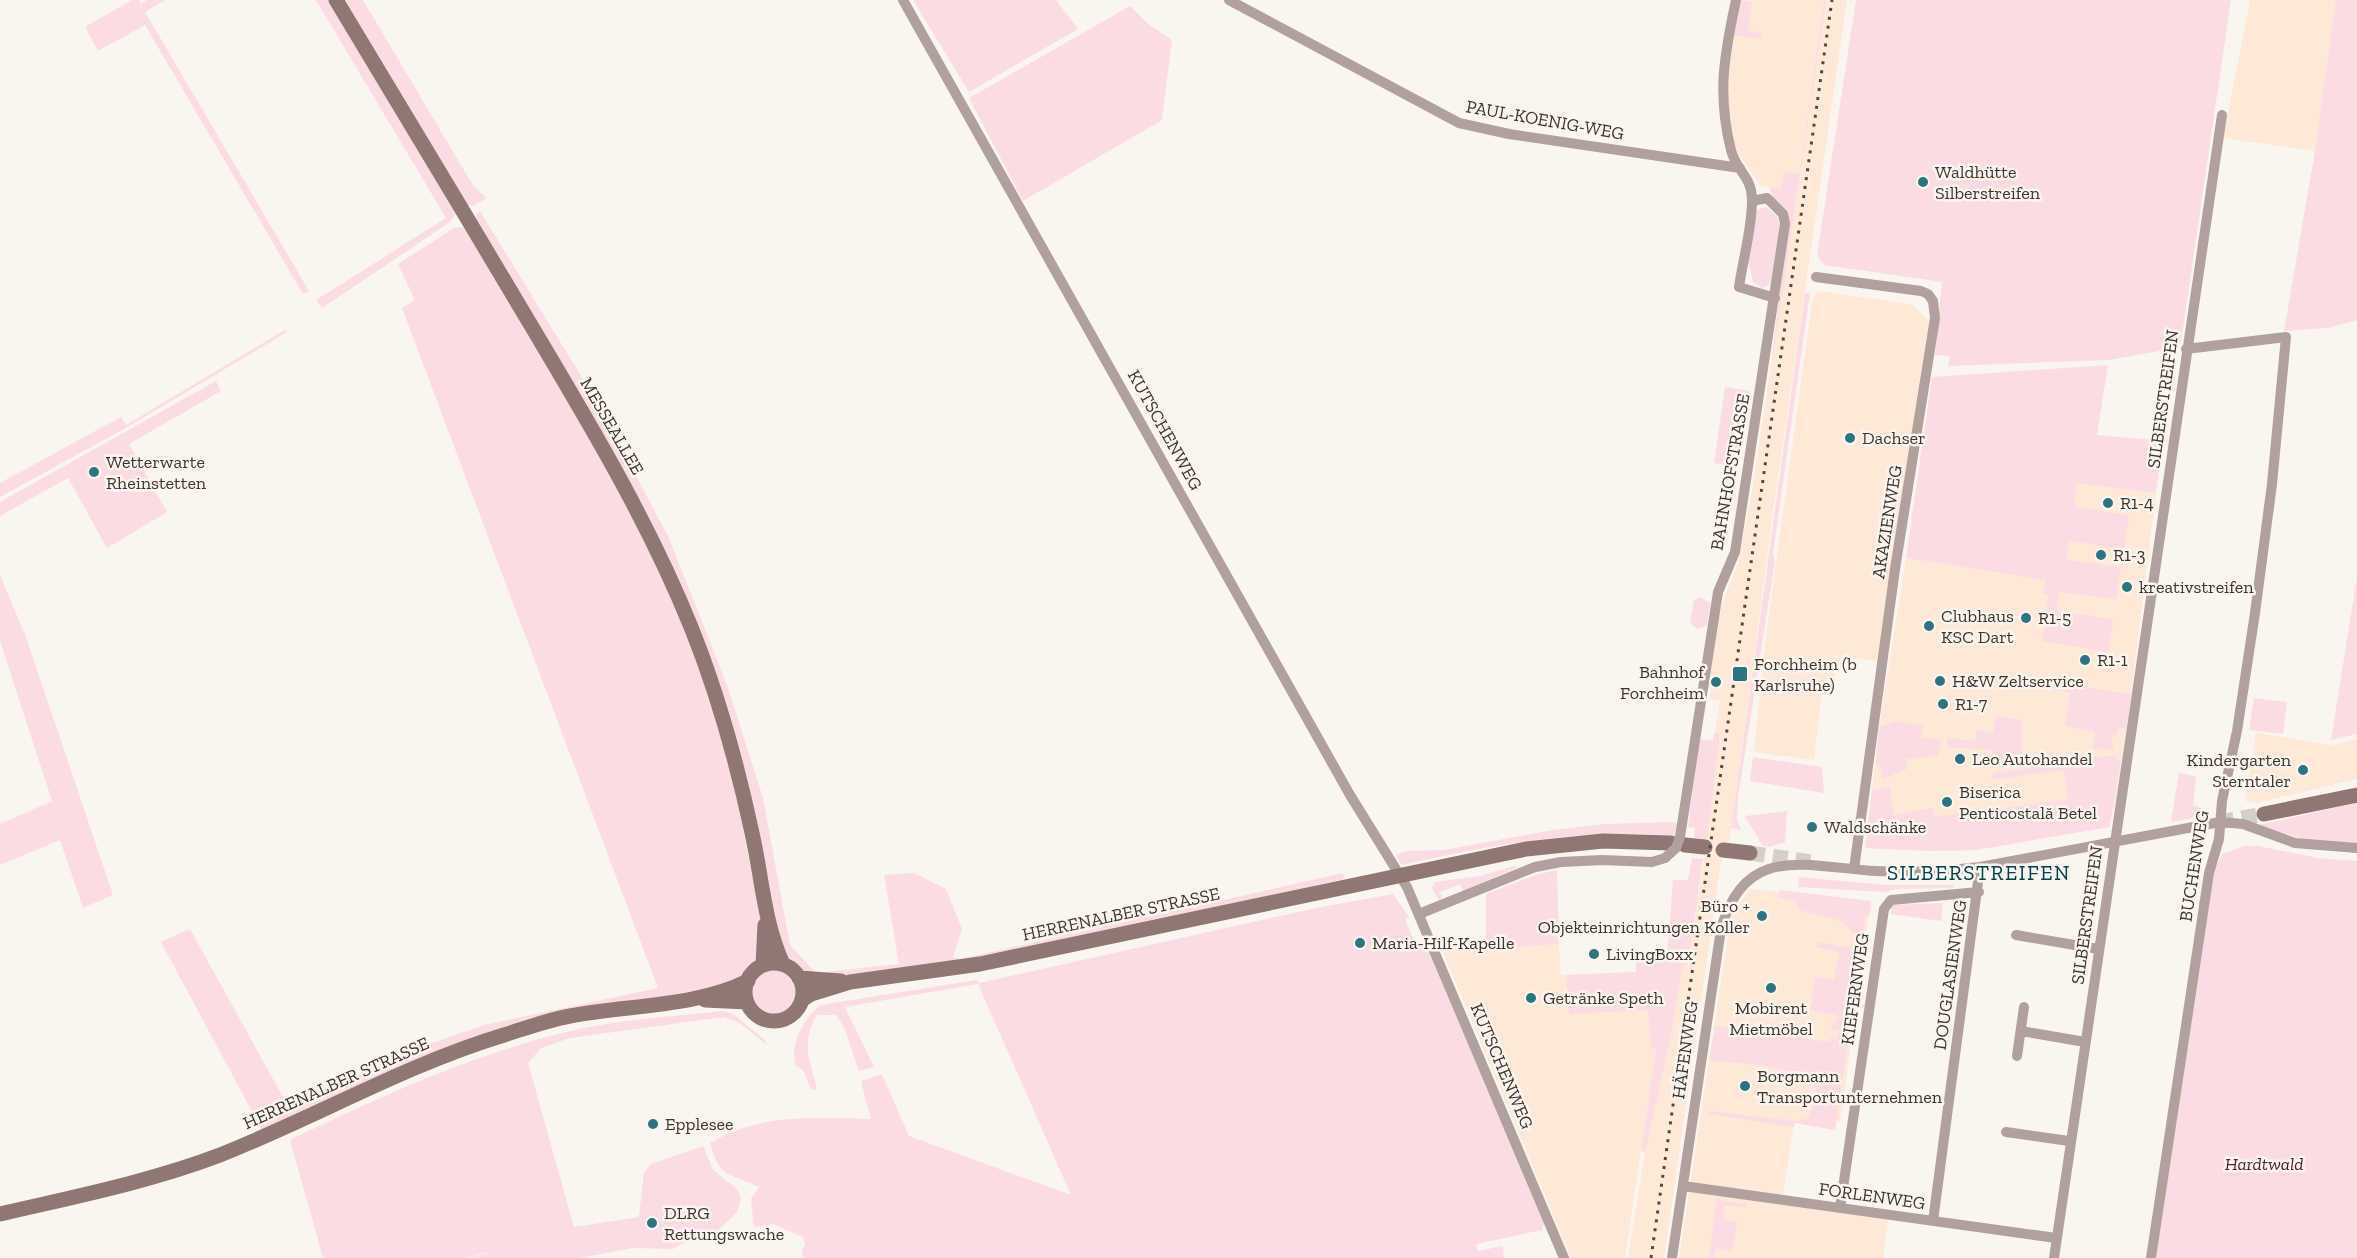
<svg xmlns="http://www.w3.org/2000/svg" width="2357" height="1258" viewBox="0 0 2357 1258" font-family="'Zilla Slab',serif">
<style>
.built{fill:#fee9d8}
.green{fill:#fadce2}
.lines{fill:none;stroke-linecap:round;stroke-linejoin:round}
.secondary-tunnel{stroke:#d6cfc9;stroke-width:15;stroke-dasharray:15 8;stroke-linecap:butt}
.street{stroke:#b1a19d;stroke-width:10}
.secondary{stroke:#8f7772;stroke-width:15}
.rail{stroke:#544940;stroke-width:3;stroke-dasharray:3 6;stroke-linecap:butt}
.street-bridge{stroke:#b1a19d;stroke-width:10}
.poi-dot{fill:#2d7480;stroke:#fbf5f0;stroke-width:2}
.labels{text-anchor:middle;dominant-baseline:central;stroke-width:5;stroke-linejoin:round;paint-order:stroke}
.street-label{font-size:18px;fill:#41362c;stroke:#fbf5f0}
.poi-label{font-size:18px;fill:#41362c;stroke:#fbf5f0;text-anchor:start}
.park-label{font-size:18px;font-style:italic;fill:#541e2f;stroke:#fbf5f0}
.quarter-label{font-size:21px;letter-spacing:1.5px;fill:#00414a;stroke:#fbf5f0}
</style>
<rect width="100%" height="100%" fill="#fbf5f0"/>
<!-- built -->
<path class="built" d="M1739,0H1824L1794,206L1785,189L1761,186L1737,152L1728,108L1726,59Z
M1826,0H1847L1776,491L1731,828L1729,843H1724L1721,862L1664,1258H1628L1649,1126L1672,1031L1682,965L1688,962L1707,840L1694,838L1695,828L1688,827L1699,739L1713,741L1720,701L1709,699L1711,689L1706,688L1718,620L1726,593L1738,564L1751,497Z
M2250,0H2337L2315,151L2223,138Z
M1818,291L1911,304L1929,320L1882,662L1837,656L1832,696L1822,694L1814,760L1754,752L1766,637L1812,301Z
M2067,481L2156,493L2131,694L2115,805L2109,827L1976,850L1931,851L1865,848L1879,727L1906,558L2055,581Z
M2256,733L2332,745L2357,739V779L2257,803L2245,801Z
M1750,889L1871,901L1840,1122L1836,1121L1835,1130L1794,1123L1782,1200L1889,1215L1883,1258H1679L1728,935L1736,936V928L1729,924L1733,912Z
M1559,944L1561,975L1636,972V956L1668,968L1625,1258H1571L1443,952Z"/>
<!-- green -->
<path class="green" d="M132,0H139L141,4L147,0H165L145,12L309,291L303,294L145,25L98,51L85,27Z
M316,0H328L456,214L450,222L322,308L316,300L446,218Z
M344,0H363L474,187L487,198L473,206L468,205Z
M913,0H1056L1078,29L969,92Z
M1739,0L1752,2L1748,31L1762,33V39L1730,35Z
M1824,0H1826L1771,367L1787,230L1769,187L1781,189L1784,172L1799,174Z
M1856,0H2231L2181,342L2177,348L2108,360L1948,366L1950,356L1935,355L1942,282L1824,265L1817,255Z
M2336,0H2357V320L2328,328L2284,331L2315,151Z
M1130,6L1147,23L1172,40L1162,120L1023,201L969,98Z
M1766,207L1777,216L1780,227L1773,277L1770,284L1762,288L1753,282L1747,256L1756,210Z
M480,211L594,397L668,536L727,685L763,798L790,945L816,973L899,964L884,875L914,873L946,889L962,929L953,957L960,959L1343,873L1344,879L1058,943L941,964L824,978L807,976L785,957L710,661L475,222L476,215Z
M461,227L465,228C540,354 621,478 678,613C710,688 732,769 747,849C752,878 770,933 757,960C751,972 738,980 727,987L547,1017L263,1132L161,942L190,929L289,1108L427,1045L484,1025L658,988L402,308L415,300L398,264L454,228Z
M1805,293H1810L1773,553L1775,561L1738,797L1737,820L1741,830L1731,828Z
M285,330L287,332L124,429L0,497V483L121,417L126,425Z
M2108,365L2097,435L2163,441L2156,493L2077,483L2074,507L2129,515L2124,549L2069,541L2067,560L2121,567L2116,599L2059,592L2057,611L2113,619L2108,652L2042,641L2048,595L2043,594L2046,580L1906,558L1932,377Z
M216,381L221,391L129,444L167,512L107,548L68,478L0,516V502Z
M1725,387L1750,391L1739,467L1714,463Z
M0,575L26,637L113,895L83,908L60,840L0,865V824L52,801L0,641Z
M2357,576V734L2331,740Z
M1701,597L1710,603L1707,625L1697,629L1690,623L1694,600Z
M2054,683L2131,694L2126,729L2118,728L2117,735H2112L2113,750L2093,748L2095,732L2065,726L2070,693L2053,689Z
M2254,698L2287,702L2283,734L2249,730Z
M1996,716L2022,720V753L2017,758L1995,761L1993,750L1946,747L1948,738L1975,741L1977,730L1993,733Z
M1896,721L1923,726L1921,737L1941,740L1938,756L1906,759L1907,769L1883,779L1880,766L1876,765L1879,727Z
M1714,733L1720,734L1707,839L1694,838L1695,828L1688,827L1699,739L1713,741Z
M2113,755L2121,762L2109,827L1976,850L1931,851L1865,848L1872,791L1890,786L1894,815L1933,808L1934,817L2068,800L2064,770L1990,780L1994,773Z
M1753,757L1822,767L1824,793L1750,781Z
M2179,773L2196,776L2193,805L2206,810L2204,816L2171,822Z
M2357,803V844L2307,840L2259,825Z
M1787,811L1785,842L1769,847L1762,845L1745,816Z
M1677,822L1675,836C1585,828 1489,845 1402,865L1396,855L1407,851L1444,850L1553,830L1605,824Z
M2244,846H2258L2318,858L2357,861V1258H2156L2213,874L2222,854Z
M1692,858L1703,859L1688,962L1682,966L1672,1031L1645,1152L1641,1151L1656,1048H1651L1648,1010L1569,1014L1566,975L1636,972V956H1667L1673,880H1688Z
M1514,866L1518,867L1463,891L1460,884L1440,892L1442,900L1439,901L1432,888L1435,882L1480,876Z
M1557,870L1559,944L1486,949V894L1535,875Z
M1799,877L1886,885H1954L1953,888L1896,889L1885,892L1798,887Z
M1780,890L1871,901L1870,915H1866L1863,935L1854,933L1839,920L1799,910L1796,901L1778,897Z
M1393,894L1409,917L1405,919L1416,946L1425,943L1544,1222L1542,1230L1476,1244L1478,1251L1503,1246L1504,1258H803L802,1251L805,1244L803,1237L773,1224L754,1227L751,1199L759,1187C728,1172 721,1180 710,1143C759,1113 817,1118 871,1119L861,1081L882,1074L909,1136L1071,1195L978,984L845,1007L874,1067L859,1071L845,1029L836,1015H817C801,1040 809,1061 817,1088L815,1090L811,1089L803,1070L796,1066C789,1043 803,1021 820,1005L977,980L979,983L1316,908Z
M1943,903L1941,921L1891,914L1892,905Z
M1818,942L1861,950L1835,1130L1795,1123L1794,1127L1709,1114L1710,1111L1794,1121L1807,1119L1816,1100L1817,1088C1799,1064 1739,1064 1709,1060L1715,1026L1829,1042L1830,1038L1838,1039L1839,1031L1831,1029L1832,1023H1836L1837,1015L1810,1011L1815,977L1834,980L1839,952L1816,947Z
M752 991a23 23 0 1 1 46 0a23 23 0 1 1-46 0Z
M724,1011L733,1014L765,1040L767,1045L741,1024L724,1017L570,1038L541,1048L528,1063L574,1227L639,1217L644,1172L651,1164L703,1146L713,1170L738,1190L741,1199L737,1212L722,1227L712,1233L689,1239L673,1249L633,1248L579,1258H471L497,1249L467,1258H323L290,1140C384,1095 477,1052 579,1029C626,1019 676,1016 724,1011Z
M1717,1195L1720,1200L1747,1204V1208L1725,1205L1723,1220L1737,1222L1733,1251L1716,1249L1714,1258H1709Z"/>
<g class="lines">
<!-- secondary-tunnel -->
<path class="secondary-tunnel" d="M2219,822L2264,814
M1750,853L1812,862"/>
<!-- street -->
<path class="street" d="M903,0L1350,795L1407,887L1564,1258
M1229,0L1459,123L1509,134L1740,168
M1736,0C1724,56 1717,94 1731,150C1736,171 1752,176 1752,200C1752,229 1743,259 1739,287L1775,298
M1816,277L1921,291L1928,294L1933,301L1935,318L1895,569L1854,869
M1680,837L1718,592L1735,552L1785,224L1783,214L1767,198L1752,201
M1419,914L1535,867L1561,862L1602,860L1652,862L1665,858
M2016,935L2098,949
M2021,1031L2085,1042
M2017,1056L2024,1007
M2006,1132L2069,1141
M1683,1186L2056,1238
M1840,1208L1884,909L1891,900L1979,892
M1933,1221L1980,867
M1672,1258L1721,929C1745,842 1808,867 1875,871C1910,873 1945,871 1980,867L2220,822L2243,824L2295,843L2357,848
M2054,1258L2222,115
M2151,1258L2209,873L2219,839L2222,801L2237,731L2255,613L2272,484L2286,337L2186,349"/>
<!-- secondary -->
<path class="secondary" d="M336,0C403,111 469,221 535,332C592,428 649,523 691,627C718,694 737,763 752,833C762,877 764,923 783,964
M2264,814L2357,795
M1685,845L1705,847
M1723,850L1750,853
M745 992a29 29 0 1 1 58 0a29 29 0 1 1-58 0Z
M763,965L765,925
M799,978L841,981
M705,1000L747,1002
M802,1000L811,994L850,982L980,964L1526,849L1603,841L1671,843
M0,1214C73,1197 149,1182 220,1155C316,1117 405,1065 504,1035C526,1028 548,1020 570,1016C626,1005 697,1007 748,981"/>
<!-- rail -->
<path class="rail" d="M1651,1258L1832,0"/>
<!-- street-bridge -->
<path class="street-bridge" d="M1665,858L1676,848L1680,837"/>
</g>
<!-- markers -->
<g class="poi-dot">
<circle cx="1923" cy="182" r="6"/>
<circle cx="1850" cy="438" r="6"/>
<circle cx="94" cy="472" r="6"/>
<circle cx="2108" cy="503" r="6"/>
<circle cx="2101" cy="555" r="6"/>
<circle cx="2127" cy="587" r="6"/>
<circle cx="2026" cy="618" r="6"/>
<circle cx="1929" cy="626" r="6"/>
<circle cx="2085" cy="660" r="6"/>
<rect x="1732" y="666" width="16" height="16" rx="3"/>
<circle cx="1940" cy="681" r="6"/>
<circle cx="1716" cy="682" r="6"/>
<circle cx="1943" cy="704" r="6"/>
<circle cx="1960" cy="759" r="6"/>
<circle cx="2303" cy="770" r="6"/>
<circle cx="1947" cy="802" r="6"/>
<circle cx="1812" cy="827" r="6"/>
<circle cx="1762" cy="916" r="6"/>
<circle cx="1360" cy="943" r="6"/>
<circle cx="1594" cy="954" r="6"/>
<circle cx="1771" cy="988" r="6"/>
<circle cx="1531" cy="998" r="6"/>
<circle cx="1745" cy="1086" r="6"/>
<circle cx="653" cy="1124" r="6"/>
<circle cx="652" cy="1223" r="6"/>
</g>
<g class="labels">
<!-- street labels -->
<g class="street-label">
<text transform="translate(1545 120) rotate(10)">PAUL-KOENIG-WEG</text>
<text transform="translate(2163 399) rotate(-82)">SILBERSTREIFEN</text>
<text transform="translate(612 426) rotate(60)">MESSEALLEE</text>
<text transform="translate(1165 430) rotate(61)">KUTSCHENWEG</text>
<text transform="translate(1730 472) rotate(-80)">BAHNHOFSTRASSE</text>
<text transform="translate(1887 522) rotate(-81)">AKAZIENWEG</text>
<text transform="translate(2194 866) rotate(-81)">BUCHENWEG</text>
<text transform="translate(1121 914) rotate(-12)">HERRENALBER STRASSE</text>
<text transform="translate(2087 915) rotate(-82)">SILBERSTREIFEN</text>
<text transform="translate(1950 975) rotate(-82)">DOUGLASIENWEG</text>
<text transform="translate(1855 989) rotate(-82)">KIEFERNWEG</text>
<text transform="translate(1685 1050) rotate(-82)">HÄFENWEG</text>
<text transform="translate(1502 1066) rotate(67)">KUTSCHENWEG</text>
<text transform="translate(336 1083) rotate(-24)">HERRENALBER STRASSE</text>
<text transform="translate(1872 1196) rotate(8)">FORLENWEG</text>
</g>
<!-- poi labels -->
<g class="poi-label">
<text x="1935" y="172">Waldhütte<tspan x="1935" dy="21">Silberstreifen</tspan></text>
<text x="1862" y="438">Dachser</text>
<text x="106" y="462">Wetterwarte<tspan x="106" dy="21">Rheinstetten</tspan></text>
<text x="2120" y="503">R1-4</text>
<text x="2113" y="555">R1-3</text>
<text x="2139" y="587">kreativstreifen</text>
<text x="1941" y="616">Clubhaus<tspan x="1941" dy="21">KSC Dart</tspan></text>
<text x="2038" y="618">R1-5</text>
<text x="2097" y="660">R1-1</text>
<text x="1754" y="664">Forchheim (b<tspan x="1754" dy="21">Karlsruhe)</tspan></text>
<text x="1704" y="672" text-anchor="end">Bahnhof<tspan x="1704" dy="21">Forchheim</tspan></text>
<text x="1952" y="681">H&amp;W Zeltservice</text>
<text x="1955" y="704">R1-7</text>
<text x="1972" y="759">Leo Autohandel</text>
<text x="2291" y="760" text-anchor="end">Kindergarten<tspan x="2291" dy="21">Sterntaler</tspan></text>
<text x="1959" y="792">Biserica<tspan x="1959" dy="21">Penticostală Betel</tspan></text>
<text x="1824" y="827">Waldschänke</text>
<text x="1750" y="906" text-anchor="end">Büro +<tspan x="1750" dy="21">Objekteinrichtungen Koller</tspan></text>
<text x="1372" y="943">Maria-Hilf-Kapelle</text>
<text x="1606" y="954">LivingBoxx</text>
<text x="1543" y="998">Getränke Speth</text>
<text x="1771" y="1008" text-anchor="middle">Mobirent<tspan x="1771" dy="21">Mietmöbel</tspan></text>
<text x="1757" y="1076">Borgmann<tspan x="1757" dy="21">Transportunternehmen</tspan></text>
<text x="665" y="1124">Epplesee</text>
<text x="664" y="1213">DLRG<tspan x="664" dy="21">Rettungswache</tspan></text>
</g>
<!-- park labels -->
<g class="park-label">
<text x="2264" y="1164">Hardtwald</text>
</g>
<!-- quarter labels -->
<g class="quarter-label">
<text x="1979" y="872">SILBERSTREIFEN</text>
</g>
</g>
</svg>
